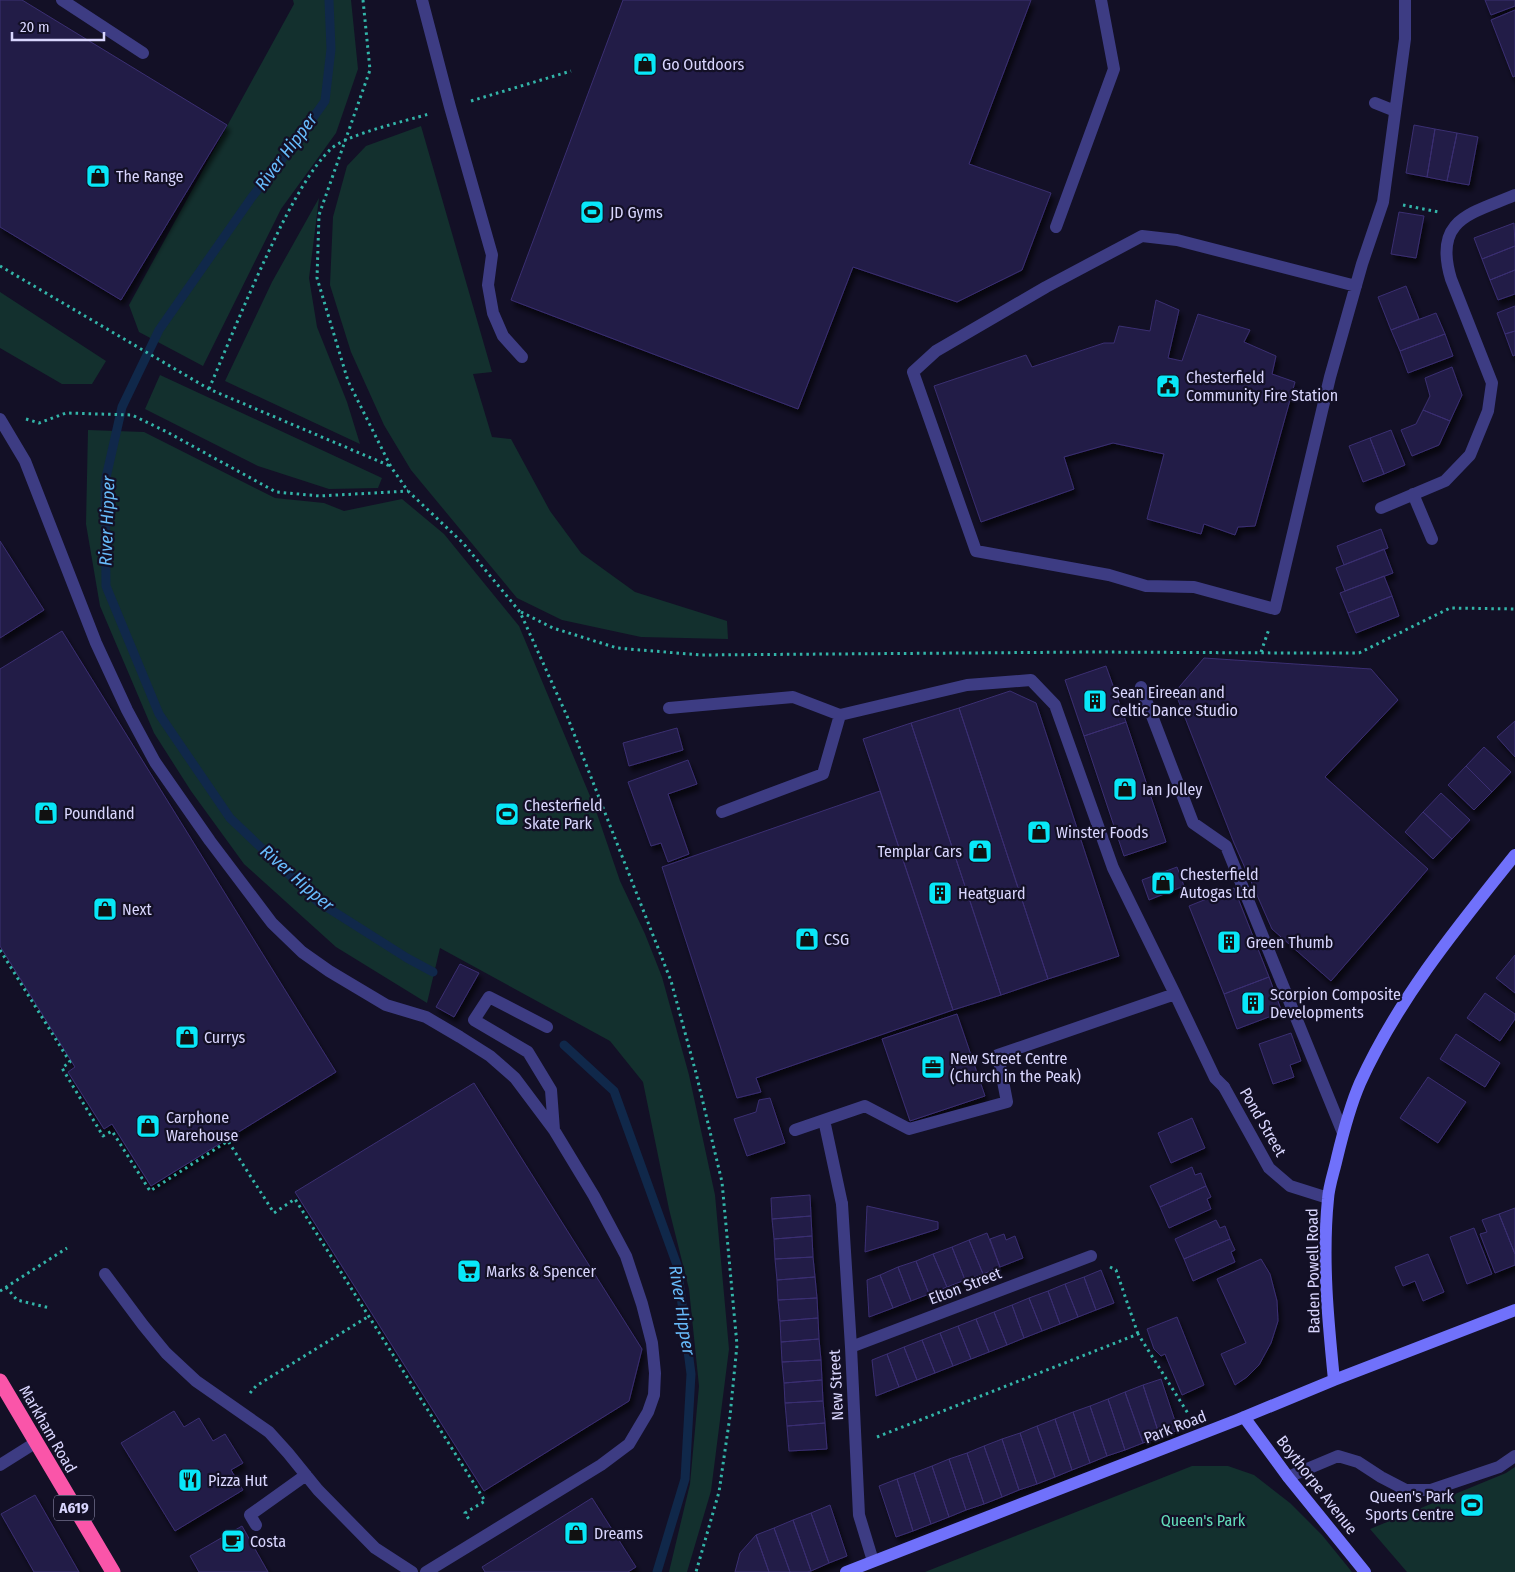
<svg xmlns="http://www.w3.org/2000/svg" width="1515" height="1572" viewBox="0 0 1515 1572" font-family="'Fira Sans Condensed',sans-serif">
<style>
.green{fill:#13302e}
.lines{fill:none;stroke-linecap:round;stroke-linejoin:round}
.stream{stroke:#10284a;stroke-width:9}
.building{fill:#241c46;stroke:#3a2f72;filter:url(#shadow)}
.path{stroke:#33b5a9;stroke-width:3;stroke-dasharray:2.5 4;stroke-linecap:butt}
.lane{stroke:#3d3c83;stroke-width:12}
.street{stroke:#3d3c83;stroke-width:12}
.secondary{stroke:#7071fb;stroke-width:12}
.highway{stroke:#fa55a9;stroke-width:15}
.labels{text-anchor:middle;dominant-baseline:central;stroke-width:4.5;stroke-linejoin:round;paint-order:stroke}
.shield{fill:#131026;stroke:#9e9bbd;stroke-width:1}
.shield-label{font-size:15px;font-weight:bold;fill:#d9d6fe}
.poi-label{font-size:16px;fill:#d9d6fe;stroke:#131026;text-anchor:start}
.street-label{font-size:16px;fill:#d9d6fe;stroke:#131026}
.park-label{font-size:16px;fill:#63ddba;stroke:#131026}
.water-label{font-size:18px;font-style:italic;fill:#67bbfb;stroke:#131026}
</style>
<defs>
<filter id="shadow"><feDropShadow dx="3" dy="5.5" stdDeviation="2.5" flood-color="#0009"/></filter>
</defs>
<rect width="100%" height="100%" fill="#131026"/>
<!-- green -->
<path class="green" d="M293,0H351L358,69L336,133L281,209L203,366L139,332L129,305L294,4Z
M421,126L492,372L473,374L492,437L511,439L550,511L581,553L635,592L727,621L728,639L641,637L562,620L517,598L411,470L384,425L351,352L330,285L333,217L347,166L366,146Z
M319,198L309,278L317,327L347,402L360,444L225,381L272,282Z
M0,292L106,361L92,384H62L0,348Z
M160,375L382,478L378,488L329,489L258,466L145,409Z
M88,430L144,432L275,498L324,503L344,511L402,499L444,534L519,626L595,808L620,881L645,934L662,977L689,1075L715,1195L729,1349L711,1491L687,1572H669L690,1484L699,1386L689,1289L669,1209L643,1082L610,1041L440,948L427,1003L336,947L244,864L191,791L154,733L100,606L86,524Z
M1192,1466H1228L1254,1475L1290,1503L1322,1535L1352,1572H925Z
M1515,1467V1572H1407L1370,1529L1506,1473Z"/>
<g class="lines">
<!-- stream -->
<path class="stream" d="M329,0L331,49L325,101L298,139L252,197L159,330L122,407L105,482L106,586L159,714L230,818L317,901L407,958L433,972
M564,1045L614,1091L677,1265L691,1374L685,1479L657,1572"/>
</g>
<!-- building -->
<path class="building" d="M0,0H22L227,125L121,300L0,227Z
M623,0H1031L969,164L1051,193L1022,270L957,302L853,267L798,409L511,300Z
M1485,0H1515V6L1491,15Z
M1515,10V76L1513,77L1491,20Z
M1414,125L1435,129L1427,177L1406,173Z
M1435,129L1457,133L1447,181L1427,177Z
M1457,133L1478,137L1469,185L1447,181Z
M1399,212L1424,216L1416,258L1391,254Z
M1514,223L1515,246L1482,259L1474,238Z
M1515,246V270L1490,280L1482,259Z
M1515,270V294L1498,300L1490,280Z
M1406,286L1419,319L1391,330L1378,297Z
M1156,300L1179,310L1168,358L1182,361L1198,314L1250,330L1244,342L1276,356L1272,374L1295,382L1255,526L1238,527L1235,535L1204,524L1201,534L1147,519L1164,454L1113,443L1064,457L1074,489L981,522L934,386L1026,355L1032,367L1104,343H1114L1119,326L1150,331Z
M1515,306V331L1505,334L1497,313Z
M1436,313L1445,334L1400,351L1391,330Z
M1515,331V355L1513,356L1505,334Z
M1445,334L1453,356L1408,373L1400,351Z
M1452,367L1462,395L1450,421L1423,410L1430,396L1425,378Z
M1423,410L1450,421L1439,445L1412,456L1401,430L1416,424Z
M1391,430L1405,465L1384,474L1370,438Z
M1370,438L1384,474L1363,482L1349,446Z
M1381,529L1388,548L1344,565L1337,546Z
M0,541L44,610L0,638Z
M1384,549L1393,573L1345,591L1336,568Z
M1384,576L1392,596L1348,613L1340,593Z
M1392,596L1399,616L1356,633L1348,613Z
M62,631L336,1072L151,1186L112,1124L104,1129L68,1072L75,1067L0,946V669Z
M1204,658L1371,669L1398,700L1325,777L1428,869L1331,981L1272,929L1234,843L1175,692Z
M1106,666L1126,722L1084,736L1065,680Z
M1010,691L1036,703L1119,956L1048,979L959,708Z
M959,708L1048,979L1001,995L911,723Z
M1515,721V757L1497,737Z
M1126,722L1166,842L1124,856L1084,736Z
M911,723L1001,995L953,1010L863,739Z
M677,728L683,750L629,766L623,743Z
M1484,747L1511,772L1492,792L1466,766Z
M688,760L697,784L668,794L689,854L668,862L661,843L651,846L628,782Z
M1466,766L1492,792L1474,810L1448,785Z
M880,791L953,1010L756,1078L761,1092L737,1098L662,867Z
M1441,793L1470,820L1452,839L1423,812Z
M1423,812L1452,839L1433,859L1405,832Z
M1177,867L1184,886L1149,900L1142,880Z
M1234,888L1269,977L1224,994L1189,906Z
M1515,955V993L1496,978Z
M460,964L479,973L454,1017L436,1007Z
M1269,977L1282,1012L1237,1029L1224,994Z
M1485,993L1515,1014V1019L1500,1041L1467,1018Z
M957,1014L985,1096L910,1121L882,1039Z
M1291,1033L1301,1061L1290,1065L1294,1077L1273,1084L1259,1044Z
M1456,1034L1500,1063L1485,1087L1440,1059Z
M1428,1077L1466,1102L1438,1143L1400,1118Z
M474,1083L642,1349L629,1401L484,1491L295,1192Z
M770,1098L785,1143L747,1156L734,1119L756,1112L759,1100Z
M1192,1118L1205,1148L1171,1163L1158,1133Z
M1192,1167L1195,1175L1201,1173L1206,1186L1160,1207L1150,1186Z
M1206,1186L1211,1197L1207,1199L1211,1209L1169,1228L1160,1207Z
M810,1195L811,1216L772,1219L771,1198Z
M867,1206L938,1222V1229L865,1252Z
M1515,1208V1254L1499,1214Z
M1499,1214L1515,1254V1265L1495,1273L1480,1234L1487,1232L1482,1220Z
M811,1216L812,1236L774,1239L772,1219Z
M1216,1220L1220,1228L1225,1226L1230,1239L1184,1259L1175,1239Z
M1474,1228L1492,1274L1467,1284L1450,1237Z
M987,1233L1000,1267L983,1274L969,1240Z
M1004,1234L1006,1240L1015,1236L1023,1258L1000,1267L990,1239Z
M812,1236L813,1257L775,1259L774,1239Z
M1230,1239L1235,1250L1231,1252L1235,1262L1193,1281L1184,1259Z
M969,1240L983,1274L965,1280L952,1247Z
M952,1247L965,1280L947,1287L933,1254Z
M933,1254L947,1287L929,1294L916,1261Z
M1428,1254L1444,1292L1423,1301L1415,1281L1403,1286L1395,1267Z
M813,1257L815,1277L777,1280L775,1259Z
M1261,1259L1270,1274L1277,1301L1278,1321L1271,1343L1259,1365L1247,1377L1235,1385L1221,1354L1246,1343L1217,1279Z
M916,1261L929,1294L911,1301L898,1267Z
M898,1267L911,1301L893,1308L880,1275Z
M1101,1270L1114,1303L1096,1310L1084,1277Z
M880,1275L893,1308L869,1317L867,1280Z
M815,1277L817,1298L778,1300L777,1280Z
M1084,1277L1096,1310L1078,1317L1065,1284Z
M1065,1284L1078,1317L1060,1324L1048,1291Z
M1048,1291L1060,1324L1042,1331L1029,1298Z
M817,1298L818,1318L780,1321L778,1300Z
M1029,1298L1042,1331L1024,1338L1012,1305Z
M1012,1305L1024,1338L1007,1345L994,1312Z
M994,1312L1007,1345L989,1352L976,1319Z
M1177,1317L1204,1385L1182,1395L1165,1354L1161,1356L1154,1349L1147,1329Z
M818,1318L819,1339L781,1342L780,1321Z
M976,1319L989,1352L971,1359L958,1326Z
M958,1326L971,1359L953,1366L940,1333Z
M940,1333L953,1366L935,1373L922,1340Z
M819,1339L821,1360L782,1362L781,1342Z
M922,1340L935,1373L917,1380L904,1347Z
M904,1347L917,1380L899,1387L887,1354Z
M887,1354L899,1387L876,1396L872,1360Z
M821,1360L822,1380L784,1383L782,1362Z
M1161,1379L1178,1430L1160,1437L1143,1385Z
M822,1380L823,1401L785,1403L784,1383Z
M1143,1385L1160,1437L1143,1443L1125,1392Z
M1125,1392L1143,1443L1125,1450L1108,1399Z
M1108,1399L1125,1450L1107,1456L1090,1406Z
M823,1401L825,1423L787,1426L785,1403Z
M1090,1406L1107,1456L1090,1463L1073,1412Z
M174,1411L184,1427L199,1418L213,1441L225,1434L243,1463L231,1470L243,1490L175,1531L121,1443Z
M1073,1412L1090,1463L1072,1470L1055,1419Z
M1055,1419L1072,1470L1055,1477L1037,1426Z
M825,1423L827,1449L789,1451L787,1426Z
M1037,1426L1055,1477L1037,1484L1020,1433Z
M1020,1433L1037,1484L1019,1490L1002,1439Z
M1002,1439L1019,1490L1002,1497L984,1446Z
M984,1446L1002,1497L984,1504L967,1453Z
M967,1453L984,1504L966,1510L949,1459Z
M949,1459L966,1510L949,1517L932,1466Z
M932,1466L949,1517L931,1524L914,1473Z
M914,1473L931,1524L913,1531L897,1479Z
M897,1479L913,1531L896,1537L879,1486Z
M35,1495L79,1572H34L1,1514Z
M592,1498L636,1567L628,1572H485L482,1567Z
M830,1505L847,1556L829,1563L811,1513Z
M811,1513L829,1563L811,1571L793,1520Z
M793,1520L811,1571L807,1572H790L774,1528Z
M242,1526L268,1572H199L190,1556Z
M774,1528L790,1572H769L756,1535Z
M756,1535L769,1572H735L740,1553Z"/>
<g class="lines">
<!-- path -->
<path class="path" d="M363,0L370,70L319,215L317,278L348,381L391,467L408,491L463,543L520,612L567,716L671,981L696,1073L722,1182L737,1345L730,1416L719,1492L696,1572
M471,101L571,71
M1403,205L1439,212
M0,266L209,389L390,466
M209,389C232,334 254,281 280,228C292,204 312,166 332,148C349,134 405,121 429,114
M26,419L39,423L66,413L132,415L167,432L276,492L320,496L408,491
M521,612L553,628L617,648L701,655L1093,652L1293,653H1359L1450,608L1515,609
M1261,652L1269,629
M0,950L70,1062L62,1068L103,1136L112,1131L150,1191L228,1141L274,1213L295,1199L485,1501L465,1513L470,1521
M1110,1267L1116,1270L1138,1334
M6,1287L17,1300L50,1308
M0,1291L67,1248
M250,1393L256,1386L369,1316
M877,1437L1138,1334L1189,1415"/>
<!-- lane -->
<path class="lane" d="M62,0L143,53
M422,0L450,107L492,255L488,285L493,313L503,336L522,357
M1375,103L1395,111
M1056,227L1114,69L1101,0
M1356,286L1177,240L1142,236L1046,287L936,351L913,372L976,551L1109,575L1146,586L1194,587L1275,609L1330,377L1362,264L1383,202L1405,39V0
M0,419L25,461L96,643L127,710L155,762L210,841L272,923L302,952L329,971L386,1005L426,1017L460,1037L490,1056L515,1078L554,1130L594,1196L626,1256L642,1304L652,1343L655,1373L654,1395L648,1412L629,1444L601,1465L426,1572
M1141,687L1193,823L1226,846L1343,1133
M669,708L793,697L840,715L967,685L1031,680L1055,705L1113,868L1175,994
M722,812L823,774L840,715
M547,1027L489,997L474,1020L528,1052L551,1090L554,1130
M824,1120L842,1204
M795,1130L865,1106L909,1129L1007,1102L998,1055L1175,994L1215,1078L1224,1087
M105,1274L143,1325L166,1353L196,1381L269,1432L288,1453L318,1490L375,1548L412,1572
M0,1465L35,1443
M1288,1477L1338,1456L1358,1462L1381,1477L1406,1490H1431L1499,1467L1515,1456
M256,1525L250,1515L306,1475"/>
<!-- street -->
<path class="street" d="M1413,494L1432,539
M1381,508L1445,481L1470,455L1488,411L1492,383L1451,279C1433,219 1470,214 1515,195
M1224,1087L1269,1168L1290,1186L1328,1198
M842,1204L851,1347L859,1515L873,1561
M851,1347L1091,1256"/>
<!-- secondary -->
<path class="secondary" d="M1334,1380C1328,1320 1322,1259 1328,1199C1329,1185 1334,1172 1337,1158C1343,1133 1350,1106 1360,1083C1398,999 1458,926 1515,855
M1244,1417L1288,1477L1365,1572
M846,1572L1237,1420L1334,1380L1515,1310"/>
<!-- highway -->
<path class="highway" d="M0,1381L113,1572"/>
</g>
<!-- icons -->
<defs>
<g id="shop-square" transform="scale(1.25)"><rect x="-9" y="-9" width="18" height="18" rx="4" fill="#08e7f8" stroke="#131026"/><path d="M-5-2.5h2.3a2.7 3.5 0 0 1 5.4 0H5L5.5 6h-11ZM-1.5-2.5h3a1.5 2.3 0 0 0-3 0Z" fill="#111"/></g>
<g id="stadium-square" transform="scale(1.25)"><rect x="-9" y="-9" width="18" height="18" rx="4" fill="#08e7f8" stroke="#131026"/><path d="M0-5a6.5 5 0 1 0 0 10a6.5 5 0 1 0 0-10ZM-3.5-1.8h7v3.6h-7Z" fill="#111"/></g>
<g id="civic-square" transform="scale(1.25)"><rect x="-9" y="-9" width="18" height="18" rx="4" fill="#08e7f8" stroke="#131026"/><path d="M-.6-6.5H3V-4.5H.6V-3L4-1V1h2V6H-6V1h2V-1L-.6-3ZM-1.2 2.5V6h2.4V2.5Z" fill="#111"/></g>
<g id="building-square" transform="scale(1.25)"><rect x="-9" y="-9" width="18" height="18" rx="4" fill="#08e7f8" stroke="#131026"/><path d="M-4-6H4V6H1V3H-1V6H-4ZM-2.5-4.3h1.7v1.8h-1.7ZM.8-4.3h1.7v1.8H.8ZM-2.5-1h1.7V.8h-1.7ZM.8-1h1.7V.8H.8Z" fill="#111"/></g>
<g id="office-square" transform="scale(1.25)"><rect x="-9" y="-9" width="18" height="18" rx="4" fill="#08e7f8" stroke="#131026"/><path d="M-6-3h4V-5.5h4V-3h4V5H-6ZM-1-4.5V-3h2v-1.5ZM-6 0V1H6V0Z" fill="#111"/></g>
<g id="supermarket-square" transform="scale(1.25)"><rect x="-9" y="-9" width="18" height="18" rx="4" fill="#08e7f8" stroke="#131026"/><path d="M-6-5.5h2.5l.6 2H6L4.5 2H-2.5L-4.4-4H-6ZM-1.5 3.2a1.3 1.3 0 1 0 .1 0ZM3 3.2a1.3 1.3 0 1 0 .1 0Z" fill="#111"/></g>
<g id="restaurant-square" transform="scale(1.25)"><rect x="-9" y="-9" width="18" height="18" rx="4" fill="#08e7f8" stroke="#131026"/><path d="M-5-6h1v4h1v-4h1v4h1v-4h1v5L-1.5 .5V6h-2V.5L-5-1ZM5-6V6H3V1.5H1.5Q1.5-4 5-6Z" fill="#111"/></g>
<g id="cafe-square" transform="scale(1.25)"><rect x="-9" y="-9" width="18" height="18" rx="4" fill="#08e7f8" stroke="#131026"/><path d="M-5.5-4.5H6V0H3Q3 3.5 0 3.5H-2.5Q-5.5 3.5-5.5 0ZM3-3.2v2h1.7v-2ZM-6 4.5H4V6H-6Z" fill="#111"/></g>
</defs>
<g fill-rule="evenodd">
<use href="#shop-square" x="645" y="64"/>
<use href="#shop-square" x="98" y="176"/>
<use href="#stadium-square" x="592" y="212"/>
<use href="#civic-square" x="1168" y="386"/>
<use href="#building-square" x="1095" y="701"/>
<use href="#shop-square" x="1125" y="789"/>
<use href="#shop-square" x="46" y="813"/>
<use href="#stadium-square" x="507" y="814"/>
<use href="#shop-square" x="1039" y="832"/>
<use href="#shop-square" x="980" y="851"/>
<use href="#shop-square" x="1163" y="883"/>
<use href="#building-square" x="940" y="893"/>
<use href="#shop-square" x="105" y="909"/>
<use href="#shop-square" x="807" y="939"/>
<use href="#building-square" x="1229" y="942"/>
<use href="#building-square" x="1253" y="1003"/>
<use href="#shop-square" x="187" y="1037"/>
<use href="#office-square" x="933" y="1067"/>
<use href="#shop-square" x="148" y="1126"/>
<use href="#supermarket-square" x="469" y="1271"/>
<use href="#restaurant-square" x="190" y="1480"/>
<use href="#stadium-square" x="1472" y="1505"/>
<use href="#shop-square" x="576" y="1533"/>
<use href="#cafe-square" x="233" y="1541"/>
</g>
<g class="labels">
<!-- shield labels -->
<rect class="shield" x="54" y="1495.5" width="40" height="25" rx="4"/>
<g class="shield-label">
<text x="74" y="1508">A619</text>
</g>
<!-- poi labels -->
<g class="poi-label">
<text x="662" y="64">Go Outdoors</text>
<text x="116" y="176">The Range</text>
<text x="610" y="212">JD Gyms</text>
<text x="1186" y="377">Chesterfield<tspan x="1186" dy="18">Community Fire Station</tspan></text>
<text x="1112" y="692">Sean Eireean and<tspan x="1112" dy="18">Celtic Dance Studio</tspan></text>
<text x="1142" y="789">Ian Jolley</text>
<text x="524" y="805">Chesterfield<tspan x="524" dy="18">Skate Park</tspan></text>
<text x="64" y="813">Poundland</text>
<text x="1056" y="832">Winster Foods</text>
<text x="962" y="851" text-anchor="end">Templar Cars</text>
<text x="1180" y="874">Chesterfield<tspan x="1180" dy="18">Autogas Ltd</tspan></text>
<text x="958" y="893">Heatguard</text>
<text x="122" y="909">Next</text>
<text x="824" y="939">CSG</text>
<text x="1246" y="942">Green Thumb</text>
<text x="1270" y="994">Scorpion Composite<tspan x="1270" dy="18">Developments</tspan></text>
<text x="204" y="1037">Currys</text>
<text x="950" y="1058">New Street Centre<tspan x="950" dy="18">(Church in the Peak)</tspan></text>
<text x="166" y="1117">Carphone<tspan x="166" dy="18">Warehouse</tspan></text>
<text x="486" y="1271">Marks &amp; Spencer</text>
<text x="208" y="1480">Pizza Hut</text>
<text x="1454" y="1496" text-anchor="end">Queen's Park<tspan x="1454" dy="18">Sports Centre</tspan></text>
<text x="594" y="1533">Dreams</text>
<text x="250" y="1541">Costa</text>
</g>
<!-- street labels -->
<g class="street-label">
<text transform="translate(1263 1122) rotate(60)">Pond Street</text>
<text transform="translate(1313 1271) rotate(-91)">Baden Powell Road</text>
<text transform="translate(965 1286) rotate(-21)">Elton Street</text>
<text transform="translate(836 1385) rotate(-93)">New Street</text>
<text transform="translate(1175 1427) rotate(-21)">Park Road</text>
<text transform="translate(48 1429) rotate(60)">Markham Road</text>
<text transform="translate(1317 1485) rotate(52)">Boythorpe Avenue</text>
</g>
<!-- park labels -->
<g class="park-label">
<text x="1203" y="1520">Queen's Park</text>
</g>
<!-- water labels -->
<g class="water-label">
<text transform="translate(286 152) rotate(-53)">River Hipper</text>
<text transform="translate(107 521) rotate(-88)">River Hipper</text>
<text transform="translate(297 878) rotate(41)">River Hipper</text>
<text transform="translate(682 1310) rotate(81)">River Hipper</text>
</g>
</g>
<!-- scale -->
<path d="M12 32v8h92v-8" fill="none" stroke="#d9d6fe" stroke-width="2.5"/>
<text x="20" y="32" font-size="15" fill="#d9d6fe" stroke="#131026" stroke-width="4" paint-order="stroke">20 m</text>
</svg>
